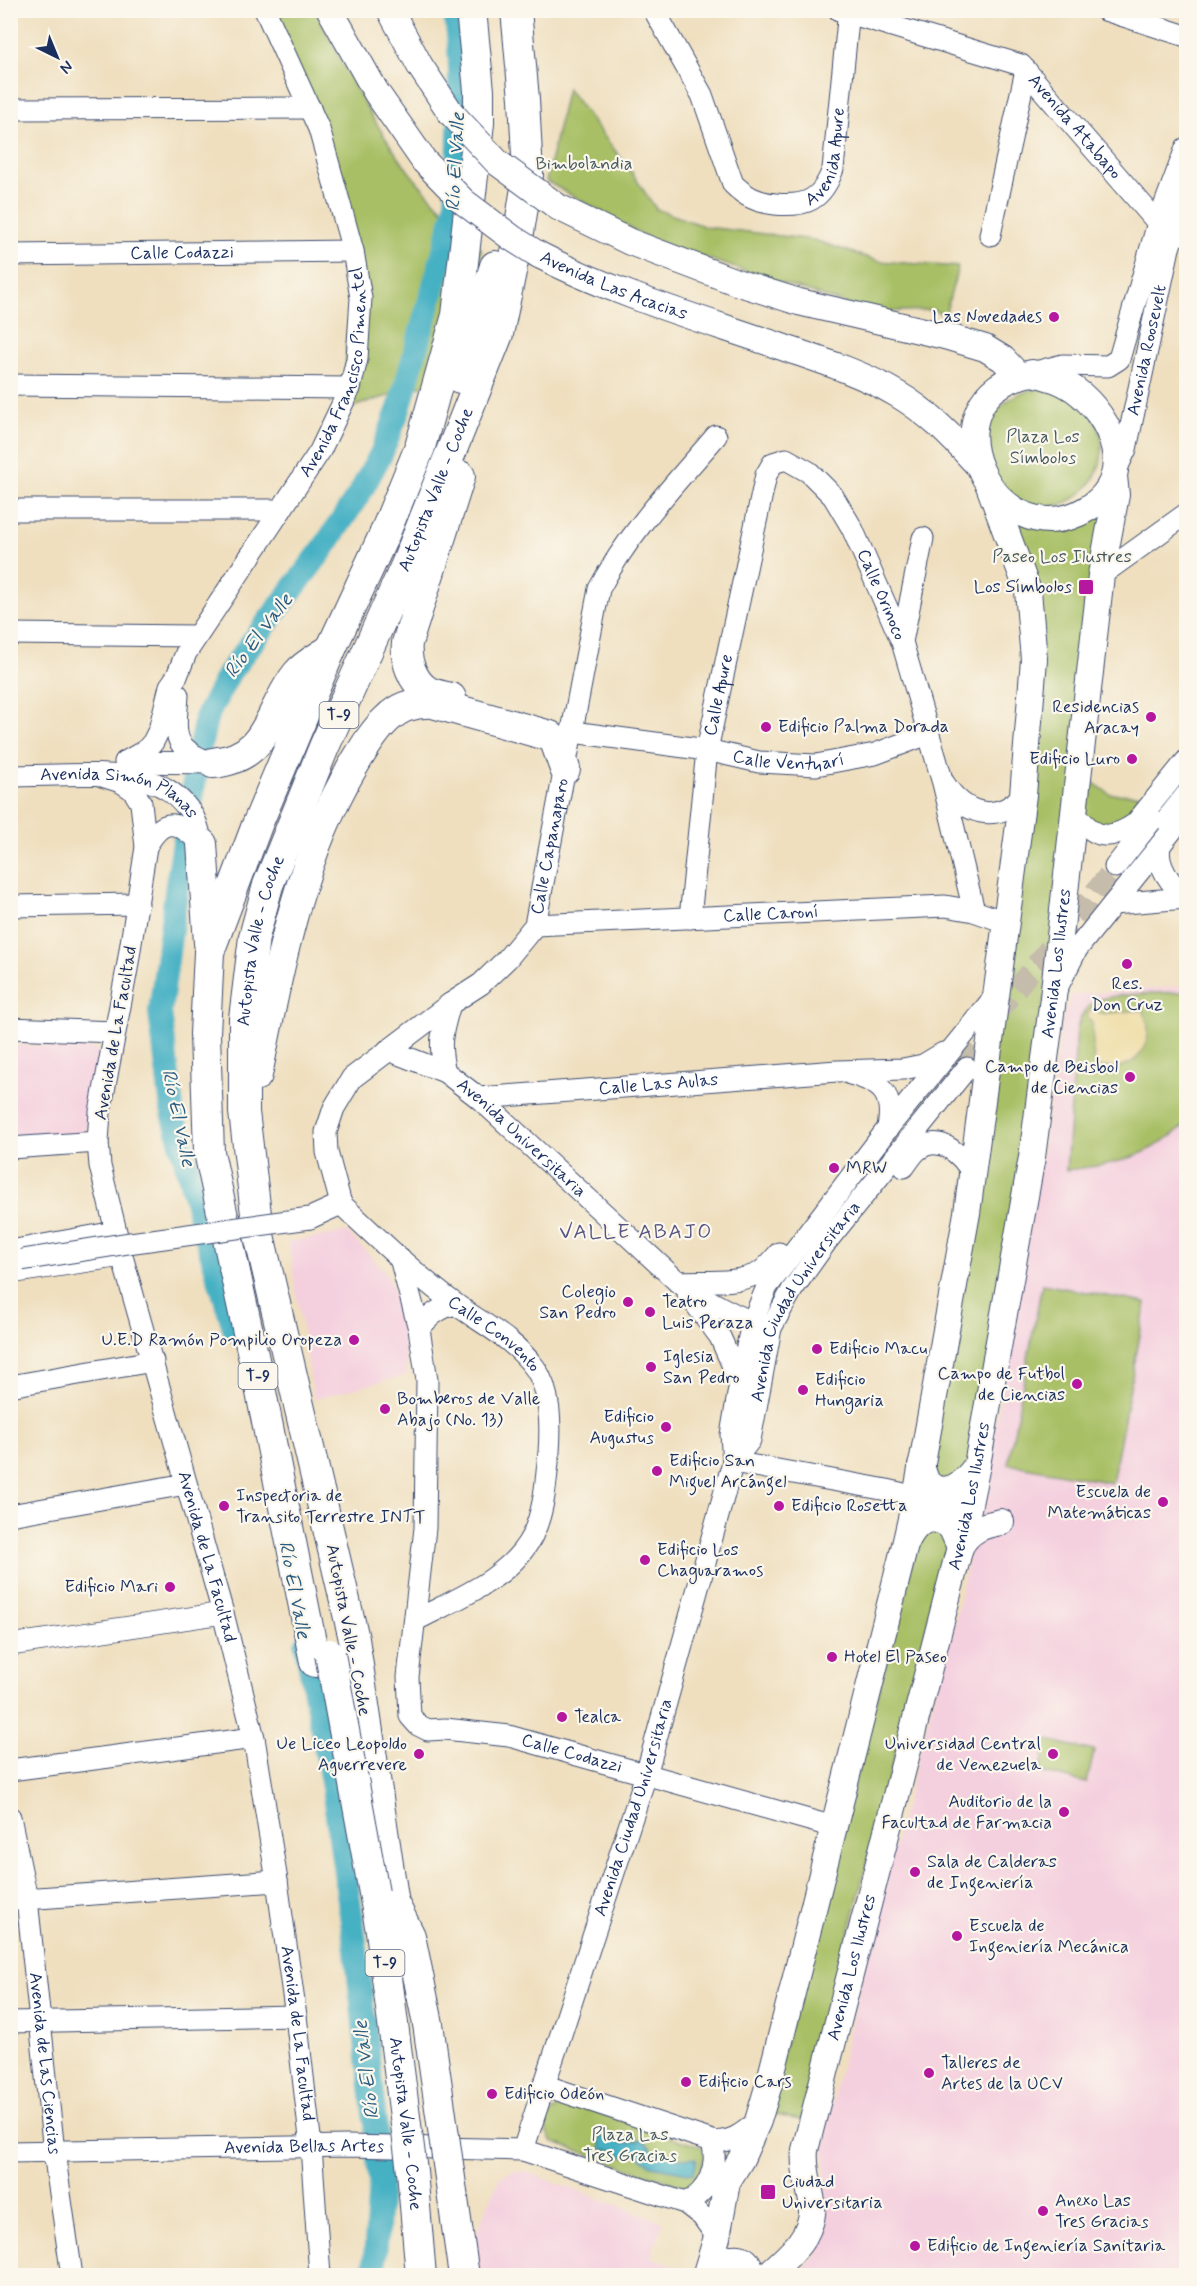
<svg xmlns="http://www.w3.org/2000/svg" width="1197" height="2286" viewBox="0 0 1197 2286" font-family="Mynerve,sans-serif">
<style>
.built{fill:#f4cfde}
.green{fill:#a8bf65;stroke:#627762;stroke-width:1.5}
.sand{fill:#eeda9e;stroke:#84847e;stroke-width:1.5}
.water{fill:#46b1c4;stroke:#307091;stroke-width:1.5}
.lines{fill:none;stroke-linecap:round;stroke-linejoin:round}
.river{stroke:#46b1c4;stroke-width:24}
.minor-tunnel{stroke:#c5bcac;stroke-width:21;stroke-dasharray:21 10;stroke-linecap:butt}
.minor-casing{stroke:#3b496d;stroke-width:23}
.major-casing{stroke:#3b496d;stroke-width:28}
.highway-casing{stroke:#3b496d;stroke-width:32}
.minor{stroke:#fff;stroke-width:21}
.major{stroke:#fff;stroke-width:26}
.highway{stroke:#fff;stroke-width:30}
.minor-bridge-casing{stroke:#3b496d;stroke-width:23;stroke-linecap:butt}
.major-bridge-casing{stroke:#3b496d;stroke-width:28;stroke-linecap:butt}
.highway-bridge-casing{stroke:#3b496d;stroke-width:32;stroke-linecap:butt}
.minor-bridge{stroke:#fff;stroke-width:21}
.major-bridge{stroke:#fff;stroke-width:26}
.highway-bridge{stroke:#fff;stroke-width:30}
.poi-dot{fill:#b5179e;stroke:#fbf7ec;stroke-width:2}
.labels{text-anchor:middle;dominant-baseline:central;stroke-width:4.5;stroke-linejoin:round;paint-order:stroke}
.shield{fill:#fbf7ec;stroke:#5e6b89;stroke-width:1.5}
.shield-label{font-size:16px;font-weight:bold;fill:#1b2f5e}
.street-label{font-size:18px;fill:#1b2f5e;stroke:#fbf7ec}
.park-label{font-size:18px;fill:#455a60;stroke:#fbf7ec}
.poi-label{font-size:18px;fill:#1b2f5e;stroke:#fbf7ec;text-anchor:start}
.water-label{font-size:20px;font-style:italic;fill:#2a5c82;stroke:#fbf7ec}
.quarter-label{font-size:21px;letter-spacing:1.5px;fill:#575682;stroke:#fbf7ec}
</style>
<rect width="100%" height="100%" fill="#fbf7ec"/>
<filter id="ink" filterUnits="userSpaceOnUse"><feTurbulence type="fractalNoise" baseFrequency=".0167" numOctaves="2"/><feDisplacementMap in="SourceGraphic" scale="12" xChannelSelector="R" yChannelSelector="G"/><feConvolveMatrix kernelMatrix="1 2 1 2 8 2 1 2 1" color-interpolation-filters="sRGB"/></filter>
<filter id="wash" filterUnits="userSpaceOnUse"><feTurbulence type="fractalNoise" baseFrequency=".008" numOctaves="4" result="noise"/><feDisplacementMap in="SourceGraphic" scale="24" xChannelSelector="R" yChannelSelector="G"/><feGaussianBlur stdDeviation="1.35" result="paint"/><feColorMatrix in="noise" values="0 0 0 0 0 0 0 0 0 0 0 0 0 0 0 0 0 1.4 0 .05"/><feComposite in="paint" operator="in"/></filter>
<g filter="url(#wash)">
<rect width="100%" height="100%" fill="#efdfbf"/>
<!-- built -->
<path class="built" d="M1186,986V2275L794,2276L817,2256L826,2193L824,2150L829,2117L883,1887L955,1621L1009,1359L1064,1013L1072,995Z
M11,1045L86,1047L95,1049L100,1054V1062L86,1128L81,1134L11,1141Z
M347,1232L384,1270L401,1305L407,1375L314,1399L288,1242Z
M513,2171L526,2172L663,2222L651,2257L686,2270L687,2275L458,2276L500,2177Z"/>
<!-- green -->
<path class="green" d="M271,11H316C343,66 372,123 410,173C432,200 458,225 482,250L440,380L346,409V344L354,279L312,135Z
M567,88L630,170L656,209L706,227L814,240L878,261L958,267L945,315L933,310L876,312L837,301L653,241L546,181Z
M984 448a59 59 0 1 1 118 0a59 59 0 1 1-118 0Z
M1113,478L1071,833L970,1475L927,1483L1034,659L1000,498L1072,512Z
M1085,777L1110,794L1139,795L1137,816L1112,831L1092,824L1079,808Z
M1186,992V1124C1148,1158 1115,1165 1066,1170L1077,1029C1080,1016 1086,1005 1098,1000C1114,993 1166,993 1186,992Z
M1042,1284L1146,1303L1112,1483L1008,1464Z
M924,1522L953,1528L801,2120L767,2113L918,1540Z
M1047,1740L1094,1751L1087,1783L1040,1772Z
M572,2104L707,2149L693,2190L552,2142C538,2122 550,2107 572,2104Z"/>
<!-- sand -->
<path class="sand" d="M1094,1009L1100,1014L1143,1010C1160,1046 1132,1077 1094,1065L1092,1022L1087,1016L1089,1011Z"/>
<!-- water -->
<path class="water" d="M610,2133L622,2143L643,2140L654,2151C664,2148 671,2157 681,2158C687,2159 690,2156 696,2158C697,2164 696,2168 693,2174L652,2166L637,2155L624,2157L614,2150L601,2149L600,2138Z"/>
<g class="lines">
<!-- river -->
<path class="river" d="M235,1331L200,1216L172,1109L160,1012L177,885L200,747L206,718L229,673L323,549L361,491L382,452L399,409L455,211C459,180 459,149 459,118C460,83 462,45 454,10
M306,1645L333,1787L356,1950L375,2122L380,2182L374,2276"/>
</g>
</g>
<g filter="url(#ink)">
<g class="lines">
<!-- minor-tunnel -->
<path class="minor-tunnel" d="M958,1061L1115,867"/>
<!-- minor casing -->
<g class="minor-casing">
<g id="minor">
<path id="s1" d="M654,10L702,95L733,184C746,197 757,202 775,204C806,207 822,200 833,169L849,10"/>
<path id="s2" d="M839,10L1021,65L1158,223L1186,235"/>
<path d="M1105,10L1186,36"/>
<path d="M10,109L310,108"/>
<path d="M990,235L1026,70"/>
<path id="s3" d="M10,255L353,251"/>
<path d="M1032,373L1063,365L1108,366L1119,359L1158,223L1186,148"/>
<path d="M10,385L350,388"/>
<path id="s4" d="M1117,468L1126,449L1169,248L1186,198"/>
<path d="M10,510H281"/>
<path d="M1101,575L1186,514"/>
<path d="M10,634L196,636"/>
<path d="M902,642L923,538"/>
<path d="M178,695C176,729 169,747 207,761"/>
<path id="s5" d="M573,732L707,750L759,762L816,765L875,754L928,734"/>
<path id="s6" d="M125,762L146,750L153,742L159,730L170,686L177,676L186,653L320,451L350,388L357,359L361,298L353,251L319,129L265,10"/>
<path d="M126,762L213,763"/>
<path id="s7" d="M10,776C54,776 106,770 148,781C163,785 177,795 186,806C196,817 199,830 202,844"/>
<path id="s8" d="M102,776L121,782L133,790L141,803L146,847L127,969L100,1112L98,1142L100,1166L122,1256L223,1613L254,1738L277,1881L296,2016L311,2146L320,2276"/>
<path d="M944,783C964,814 996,825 1023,795"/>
<path d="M1073,810C1092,836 1105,844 1135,824L1186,761"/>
<path d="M1166,820L1186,795"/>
<path d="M1160,846C1156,866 1171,885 1186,896"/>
<path d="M146,847C165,813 179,823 202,844"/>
<path d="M1115,867L1152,820"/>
<path d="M1113,904L1186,898"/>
<path d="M10,906L138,904"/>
<path id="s9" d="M690,918L707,750L766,475L773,463L786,459L809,472L833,496L852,528L902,642L943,783L974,911"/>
<path id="s10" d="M535,925L945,906L974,911L1005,922"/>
<path d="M1058,986L1077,949L1186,813"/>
<path d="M10,1028L114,1032"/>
<path id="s11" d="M388,1050L445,1072L479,1098L678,1282C707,1300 738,1319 771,1328"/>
<path d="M445,1072C438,1043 442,1032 450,1004"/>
<path d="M850,1074C882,1083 894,1093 888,1128"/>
<path id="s12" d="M479,1098L837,1071L903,1069L923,1065L943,1053"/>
<path d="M10,1148L98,1142"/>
<path d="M904,1167C908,1162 913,1153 919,1149C940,1133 963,1156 972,1173"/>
<path id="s13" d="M341,1204L327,1152L326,1132L334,1108L352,1078L450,1004L481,984L507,959L535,925L599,589C629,532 674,485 716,436"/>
<path id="s14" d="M341,1204C378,1238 414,1274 454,1303C482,1324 513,1338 535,1368C551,1391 551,1425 549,1452C546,1480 545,1510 532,1536C510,1579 456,1599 416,1620"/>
<path d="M310,1218L341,1204"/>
<path d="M10,1251L115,1232"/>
<path id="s15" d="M400,1258L419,1329L427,1380L425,1528L408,1677L410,1716L418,1725L428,1730L445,1729L509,1736L834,1827"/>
<path d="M10,1273L122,1256"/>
<path d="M678,1282C704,1280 735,1285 759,1273C767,1268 773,1260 779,1253"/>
<path d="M688,1294L720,1337L740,1382"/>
<path d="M419,1329C429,1316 439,1308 455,1304"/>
<path d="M10,1386L153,1361"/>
<path id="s16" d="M733,1462L750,1440L771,1328L792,1290L827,1241L967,1068"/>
<path d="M733,1462L887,1490L968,1510"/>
<path d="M10,1515L186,1484"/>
<path d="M10,1645L223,1613"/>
<path d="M10,1770L254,1738"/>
<path id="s17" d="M10,1817L27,1899L54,2152L72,2276"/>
<path d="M10,1900L277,1881"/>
<path d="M10,2022L296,2016"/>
<path d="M543,2085L712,2141C731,2144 743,2133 758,2121"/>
<path id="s18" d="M523,2150L646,1775L733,1462L731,1435L743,1365L752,1323L767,1287L888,1128L996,995"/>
<path id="s19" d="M10,2152L347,2146L523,2150L685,2203L702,2216L717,2237"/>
<path d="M685,2203C709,2193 719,2165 712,2141"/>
</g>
</g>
<!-- major casing -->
<g class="major-casing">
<g id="major">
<path d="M330,10L376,92L424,161"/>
<path d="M390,10L420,66L451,113"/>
<path d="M558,207L630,242L736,282L799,302L945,336L985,348L1003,359L1019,376"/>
<path id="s20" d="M539,255C615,294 698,318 779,346C819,360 860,372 897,394C928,412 952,437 976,463"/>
<path d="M1032,373C1047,376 1061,380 1074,389C1113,417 1138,478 1087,509C993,564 916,394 1032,373Z"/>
<path d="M921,1466L927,1483C947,1500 965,1482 977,1465"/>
<path d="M906,1543C915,1522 931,1511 951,1527L960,1547"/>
<path d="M960,1547C969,1530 983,1525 1001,1522"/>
<path d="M705,2276L717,2237L727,2182L741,2159L758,2121L769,2084L905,1545L916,1497L967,1213L1023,795L1034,659L1028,591L988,483"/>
<path d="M708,2276C716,2257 752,2247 751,2276"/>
<path id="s21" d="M766,2276C788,2257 816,2234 812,2202C809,2183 803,2169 805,2150L960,1547L977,1465L1032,1157L1053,998L1101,575L1116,495L1114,476"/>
</g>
</g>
<!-- highway casing -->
<g class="highway-casing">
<g id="highway">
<path d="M460,378L495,266"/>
<path d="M451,698C444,696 434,695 427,691C412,681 405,660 407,643L460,476"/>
<path d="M213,763C271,757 267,711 297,674C305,664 321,656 331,649"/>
<path d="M202,844L209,943"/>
<path d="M257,1075C278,970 299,856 355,763C364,748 374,731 387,719C400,706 415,702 433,703L550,736L555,741L565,769"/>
<path d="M315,1662L261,1392L209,1152L205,1034L209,952L257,825L331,649L384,535L420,447L457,315L479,123V91L471,10"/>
<path id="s22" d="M394,1904L354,1639L258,1231L244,1112V1018L254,937L268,885L324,747L406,565L498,334L518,238L528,175L524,99L516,10"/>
</g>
</g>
<!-- minor -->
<use href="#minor" class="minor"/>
<!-- major -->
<use href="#major" class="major"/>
<!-- highway -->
<use href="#highway" class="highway"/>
<!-- minor-bridge casing -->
<g class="minor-bridge-casing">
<path id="minor-bridge" d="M22,1260L129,1243L310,1218"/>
</g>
<!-- major-bridge casing -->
<g class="major-bridge-casing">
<path id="major-bridge" d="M451,113L498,163L558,207
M424,161L464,202L512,238L539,255"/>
</g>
<!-- highway-bridge casing -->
<g class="highway-bridge-casing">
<g id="highway-bridge">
<path id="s23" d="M330,1654L381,1931L412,2171L421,2276"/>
<path d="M394,1904L410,1936L428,2024L464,2276"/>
</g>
</g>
<!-- minor-bridge -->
<use href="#minor-bridge" class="minor-bridge"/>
<!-- major-bridge -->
<use href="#major-bridge" class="major-bridge"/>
<!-- highway-bridge -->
<use href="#highway-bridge" class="highway-bridge"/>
</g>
</g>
<!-- markers -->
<g class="poi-dot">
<circle cx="1054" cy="317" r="6"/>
<rect x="1078" y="579" width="16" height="16" rx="3"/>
<circle cx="1151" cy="717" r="6"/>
<circle cx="766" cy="727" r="6"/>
<circle cx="1132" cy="759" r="6"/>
<circle cx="1127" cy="964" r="6"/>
<circle cx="1130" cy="1077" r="6"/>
<circle cx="834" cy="1168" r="6"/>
<circle cx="628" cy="1302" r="6"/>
<circle cx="650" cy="1312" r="6"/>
<circle cx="354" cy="1340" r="6"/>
<circle cx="817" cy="1349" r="6"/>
<circle cx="651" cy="1367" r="6"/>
<circle cx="1077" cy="1384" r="6"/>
<circle cx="803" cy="1390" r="6"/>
<circle cx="385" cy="1409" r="6"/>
<circle cx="666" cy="1427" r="6"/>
<circle cx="657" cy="1471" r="6"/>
<circle cx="1163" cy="1502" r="6"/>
<circle cx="224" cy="1506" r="6"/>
<circle cx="779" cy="1506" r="6"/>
<circle cx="645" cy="1560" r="6"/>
<circle cx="170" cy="1587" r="6"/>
<circle cx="832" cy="1657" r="6"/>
<circle cx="562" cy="1717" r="6"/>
<circle cx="419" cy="1754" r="6"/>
<circle cx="1053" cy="1754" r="6"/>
<circle cx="1064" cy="1812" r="6"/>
<circle cx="915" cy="1872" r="6"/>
<circle cx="957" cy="1936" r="6"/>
<circle cx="929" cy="2073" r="6"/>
<circle cx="686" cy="2082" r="6"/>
<circle cx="492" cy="2094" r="6"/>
<rect x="760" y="2184" width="16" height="16" rx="3"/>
<circle cx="1043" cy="2211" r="6"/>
<circle cx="915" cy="2246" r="6"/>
</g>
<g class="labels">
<!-- shield labels -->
<g class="shield">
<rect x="319.5" y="702" width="39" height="26" rx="4.5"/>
<rect x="238.5" y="1363" width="39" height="26" rx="4.5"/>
<rect x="365.5" y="1950" width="39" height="26" rx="4.5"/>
</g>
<g class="shield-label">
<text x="339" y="715">T-9</text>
<text x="258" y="1376">T-9</text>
<text x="385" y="1963">T-9</text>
</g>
<!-- street labels -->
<g class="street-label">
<text stroke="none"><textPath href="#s2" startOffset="272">Avenida Atabapo</textPath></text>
<text stroke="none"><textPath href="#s1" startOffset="324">Avenida Apure</textPath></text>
<text stroke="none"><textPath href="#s3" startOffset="172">Calle Codazzi</textPath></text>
<text stroke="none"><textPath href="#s20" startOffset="81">Avenida Las Acacias</textPath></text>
<text stroke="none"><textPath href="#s4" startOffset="122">Avenida Roosevelt</textPath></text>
<text stroke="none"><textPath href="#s6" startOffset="454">Avenida Francisco Pimentel</textPath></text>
<text stroke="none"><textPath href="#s22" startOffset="1466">Autopista Valle - Coche</textPath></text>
<text stroke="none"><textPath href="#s9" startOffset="648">Calle Orinoco</textPath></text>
<text stroke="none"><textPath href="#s9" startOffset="225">Calle Apure</textPath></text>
<text stroke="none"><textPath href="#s5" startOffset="218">Calle Ventuarí</textPath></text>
<text stroke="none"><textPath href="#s7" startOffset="114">Avenida Simón Planas</textPath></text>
<text stroke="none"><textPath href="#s13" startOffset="454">Calle Capanaparo</textPath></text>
<text stroke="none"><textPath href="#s10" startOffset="236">Calle Caroní</textPath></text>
<text stroke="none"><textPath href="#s22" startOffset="980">Autopista Valle - Coche</textPath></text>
<text stroke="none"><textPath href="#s21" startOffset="1358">Avenida Los Ilustres</textPath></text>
<text transform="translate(116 1033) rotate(-80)">Avenida de La Facultad</text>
<text stroke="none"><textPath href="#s12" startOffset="180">Calle Las Aulas</textPath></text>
<text stroke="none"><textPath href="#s11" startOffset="162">Avenida Universitaria</textPath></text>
<text stroke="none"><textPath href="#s16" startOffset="180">Avenida Ciudad Universitaria</textPath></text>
<text stroke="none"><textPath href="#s14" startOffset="201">Calle Convento</textPath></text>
<text stroke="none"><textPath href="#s21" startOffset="818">Avenida Los Ilustres</textPath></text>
<text stroke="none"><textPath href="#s8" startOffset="822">Avenida de La Facultad</textPath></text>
<text transform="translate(348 1630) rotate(79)">Autopista Valle - Coche</text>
<text stroke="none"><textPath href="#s15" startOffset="632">Calle Codazzi</textPath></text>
<text stroke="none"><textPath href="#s18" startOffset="360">Avenida Ciudad Universitaria</textPath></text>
<text stroke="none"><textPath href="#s21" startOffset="332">Avenida Los Ilustres</textPath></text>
<text stroke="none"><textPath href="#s8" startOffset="1308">Avenida de La Facultad</textPath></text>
<text stroke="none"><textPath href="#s17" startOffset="249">Avenida de Las Ciencias</textPath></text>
<text stroke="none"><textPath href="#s23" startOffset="476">Autopista Valle - Coche</textPath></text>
<text stroke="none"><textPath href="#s19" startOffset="294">Avenida Bellas Artes</textPath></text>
</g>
<!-- park labels -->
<g class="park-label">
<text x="584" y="164">Bimbolandia</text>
<text x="1043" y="437">Plaza Los<tspan x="1043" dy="21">Símbolos</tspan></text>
<text x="1062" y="557">Paseo Los Ilustres</text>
<text x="630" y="2135">Plaza Las<tspan x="630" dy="21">Tres Gracias</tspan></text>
</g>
<!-- poi labels -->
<g class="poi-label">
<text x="1042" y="317" text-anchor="end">Las Novedades</text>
<text x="1072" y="587" text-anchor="end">Los Símbolos</text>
<text x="1139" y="707" text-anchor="end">Residencias<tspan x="1139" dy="21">Aracay</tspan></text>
<text x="778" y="727">Edificio Palma Dorada</text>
<text x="1120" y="759" text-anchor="end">Edificio Luro</text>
<text x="1127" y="984" text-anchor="middle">Res.<tspan x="1127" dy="21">Don Cruz</tspan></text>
<text x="1118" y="1067" text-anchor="end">Campo de Beisbol<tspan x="1118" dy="21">de Ciencias</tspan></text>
<text x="846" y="1168">MRW</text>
<text x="616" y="1292" text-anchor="end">Colegio<tspan x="616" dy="21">San Pedro</tspan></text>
<text x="662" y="1302">Teatro<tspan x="662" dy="21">Luis Peraza</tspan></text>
<text x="342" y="1340" text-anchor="end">U.E.D Ramón Pompilio Oropeza</text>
<text x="829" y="1349">Edificio Macu</text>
<text x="663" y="1357">Iglesia<tspan x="663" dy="21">San Pedro</tspan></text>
<text x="1065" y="1374" text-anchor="end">Campo de Futbol<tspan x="1065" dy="21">de Ciencias</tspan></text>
<text x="815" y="1380">Edificio<tspan x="815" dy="21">Hungaria</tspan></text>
<text x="397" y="1399">Bomberos de Valle<tspan x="397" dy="21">Abajo (No. 13)</tspan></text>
<text x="654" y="1417" text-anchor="end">Edificio<tspan x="654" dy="21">Augustus</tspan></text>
<text x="669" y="1461">Edificio San<tspan x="669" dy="21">Miguel Arcángel</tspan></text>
<text x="1151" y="1492" text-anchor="end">Escuela de<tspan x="1151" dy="21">Matemáticas</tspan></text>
<text x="236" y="1496">Inspectoria de<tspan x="236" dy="21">Transito Terrestre INTT</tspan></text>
<text x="791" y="1506">Edificio Rosetta</text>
<text x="657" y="1550">Edificio Los<tspan x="657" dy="21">Chaguaramos</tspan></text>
<text x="158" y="1587" text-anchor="end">Edificio Mari</text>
<text x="844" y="1657">Hotel El Paseo</text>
<text x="574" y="1717">Tealca</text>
<text x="407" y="1744" text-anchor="end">Ue Liceo Leopoldo<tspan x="407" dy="21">Aguerrevere</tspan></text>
<text x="1041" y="1744" text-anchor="end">Universidad Central<tspan x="1041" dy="21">de Venezuela</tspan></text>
<text x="1052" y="1802" text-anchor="end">Auditorio de la<tspan x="1052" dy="21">Facultad de Farmacia</tspan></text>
<text x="927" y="1862">Sala de Calderas<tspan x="927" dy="21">de Ingeniería</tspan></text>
<text x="969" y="1926">Escuela de<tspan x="969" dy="21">Ingeniería Mecánica</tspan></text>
<text x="941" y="2063">Talleres de<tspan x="941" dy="21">Artes de la UCV</tspan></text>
<text x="698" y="2082">Edificio Cars</text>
<text x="504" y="2094">Edificio Odeón</text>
<text x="782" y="2182">Ciudad<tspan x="782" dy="21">Universitaria</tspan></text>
<text x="1055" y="2201">Anexo Las<tspan x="1055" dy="21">Tres Gracias</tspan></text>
<text x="927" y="2246">Edificio de Ingeniería Sanitaria</text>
</g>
<!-- water labels -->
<g class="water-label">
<text transform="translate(456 162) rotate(-87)">Río El Valle</text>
<text transform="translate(259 636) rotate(-53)">Río El Valle</text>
<text transform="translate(178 1118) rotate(78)">Río El Valle</text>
<text transform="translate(294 1590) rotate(79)">Río El Valle</text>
<text transform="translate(367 2070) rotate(-97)">Río El Valle</text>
</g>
<!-- quarter labels -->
<g class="quarter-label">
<text x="636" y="1232">VALLE ABAJO</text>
</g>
</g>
<!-- margin -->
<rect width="1197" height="2286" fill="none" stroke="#fbf7ec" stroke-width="36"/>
<!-- north arrow -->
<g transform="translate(57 57) rotate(137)" stroke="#fbf7ec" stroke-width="4.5" paint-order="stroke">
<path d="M0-4.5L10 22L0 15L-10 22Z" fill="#1b2f5e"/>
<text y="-9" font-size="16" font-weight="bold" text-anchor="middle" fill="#1b2f5e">N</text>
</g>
</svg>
